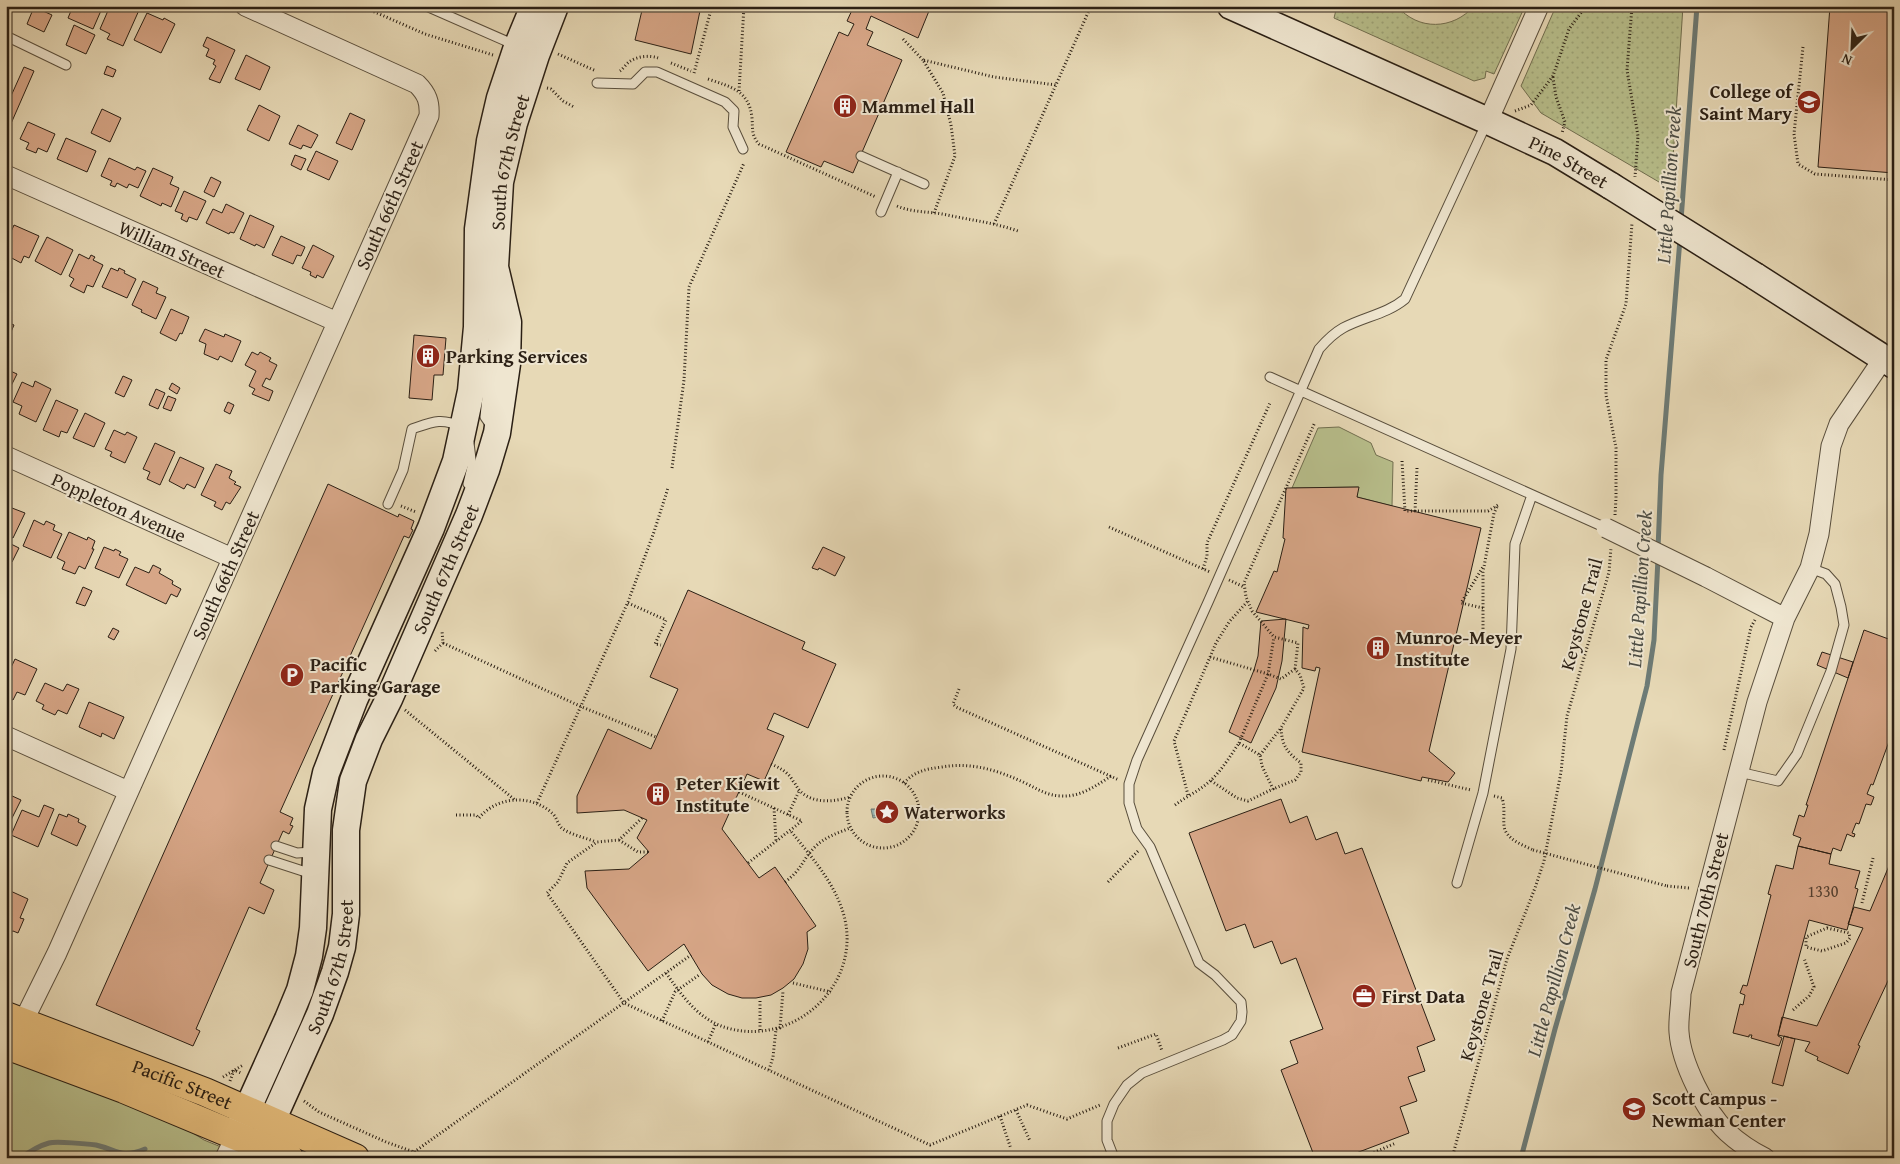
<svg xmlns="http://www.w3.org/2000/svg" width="1900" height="1164" viewBox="0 0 1900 1164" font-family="'Gentium Book Plus',serif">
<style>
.grass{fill:url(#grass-dots);stroke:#716f50}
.park{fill:#b8bf8c;stroke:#716f50}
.water{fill:url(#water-rules);stroke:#6d7b76}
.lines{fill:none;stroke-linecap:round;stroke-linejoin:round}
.stream{stroke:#6d7b76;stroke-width:5}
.building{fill:#d7a687;stroke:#2a1f14}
.lane-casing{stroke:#594e3c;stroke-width:11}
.street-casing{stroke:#594e3c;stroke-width:21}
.secondary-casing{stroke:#2a1f14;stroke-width:29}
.primary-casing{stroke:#2a1f14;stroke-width:30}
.path{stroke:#2a1f14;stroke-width:3;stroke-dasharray:1 2.5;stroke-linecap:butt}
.lane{stroke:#efe6d0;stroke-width:9}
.street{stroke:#efe6d0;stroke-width:19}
.secondary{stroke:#efe6d0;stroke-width:26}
.primary{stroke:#e4bc7b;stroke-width:28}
.street-bridge-casing{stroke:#594e3c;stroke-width:21;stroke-linecap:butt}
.secondary-bridge-casing{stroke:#2a1f14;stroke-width:29;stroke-linecap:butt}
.path-bridge{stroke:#2a1f14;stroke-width:3;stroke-dasharray:1 2.5;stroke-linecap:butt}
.street-bridge{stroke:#efe6d0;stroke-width:19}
.secondary-bridge{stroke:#efe6d0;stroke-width:26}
.labels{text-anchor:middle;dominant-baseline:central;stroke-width:4;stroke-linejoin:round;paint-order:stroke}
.number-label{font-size:16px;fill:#554131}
.poi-label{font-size:19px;font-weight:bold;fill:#2a1f14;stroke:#efe6d0;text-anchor:start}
.street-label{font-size:19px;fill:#2a1f14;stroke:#efe6d0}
.water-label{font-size:20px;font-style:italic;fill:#4c4d45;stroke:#efe6d0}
</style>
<defs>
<pattern id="grass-dots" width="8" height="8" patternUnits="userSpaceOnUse" patternTransform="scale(1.25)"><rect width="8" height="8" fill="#b8bf8c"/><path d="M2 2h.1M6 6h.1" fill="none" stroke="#9ea478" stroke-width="1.8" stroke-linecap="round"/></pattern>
<pattern id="water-rules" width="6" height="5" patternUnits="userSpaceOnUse" patternTransform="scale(1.25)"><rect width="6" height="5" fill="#9ab8b8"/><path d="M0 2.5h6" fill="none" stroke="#7e9594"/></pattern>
</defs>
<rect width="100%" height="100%" fill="#e7d9b6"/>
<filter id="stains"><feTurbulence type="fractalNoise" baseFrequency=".004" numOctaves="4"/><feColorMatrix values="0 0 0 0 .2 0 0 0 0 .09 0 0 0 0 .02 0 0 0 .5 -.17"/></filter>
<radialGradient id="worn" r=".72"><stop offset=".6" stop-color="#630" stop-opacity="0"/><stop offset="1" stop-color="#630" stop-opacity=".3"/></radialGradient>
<!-- grass -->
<path class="grass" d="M1337,6H1345L1346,9L1355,6H1397C1418,31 1453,30 1474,6H1525L1494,74L1486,71L1485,78L1474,81L1334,18Z
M1556,6H1683L1671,189L1541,113L1521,86Z"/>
<!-- park -->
<path class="park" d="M1339,427L1371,443L1376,455L1393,462L1392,506L1357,497L1358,487L1292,488L1318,428Z
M6,1060L88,1089L188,1130L204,1140L248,1158H6Z"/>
<!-- water -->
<path class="water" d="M871,809H896V814L873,818Z"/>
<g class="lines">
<!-- stream -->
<path class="stream" d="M1681,220L1697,6
M1658,549L1661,475L1680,239
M21,1158C29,1152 38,1146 49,1143C56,1141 88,1144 96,1145C118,1150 120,1159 145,1149
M1521,1158L1555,1029L1595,889L1647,686L1654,640L1658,558"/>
</g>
<!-- building -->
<path class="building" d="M6,6L12,8L6,21Z
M73,6H103L93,29L68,18Z
M110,6L140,8L123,46L107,39L110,34L100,29Z
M643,6H701L691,54L635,40Z
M850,6H931L918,38L871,16L866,29L873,32L867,45L902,60L853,173L824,161L821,167L786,152L839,32L848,36L854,24L847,21L853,8Z
M1830,6H1894V173L1818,167Z
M34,7L52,15L44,32L27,24Z
M147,13L163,20L164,18L175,24L161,53L134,40Z
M74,25L95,35L86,54L66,45Z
M207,37L235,50L220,83L209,79L216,66L213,64L215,60L206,56L209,49L203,46Z
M246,55L270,67L260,90L235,79Z
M107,66L116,70L113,77L104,74Z
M24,67L34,71L6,135V94L11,96Z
M259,105L280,116L269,141L247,130Z
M102,109L121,118L110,142L91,133Z
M350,113L365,120L352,150L336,143Z
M28,122L55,134L47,152L38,148L36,153L26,149L29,143L20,139Z
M298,125L318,135L311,148L303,145L301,149L289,144Z
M66,138L96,151L87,172L57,159Z
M316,151L338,161L329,180L307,170Z
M295,155L306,159L301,170L291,165Z
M109,158L135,170L137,167L146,171L138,188L129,184L127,188L117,183L115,187L110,185L112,181L101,176Z
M153,168L173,177L170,184L179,188L171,207L162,203L161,206L140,196Z
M211,177L221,182L214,197L204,192Z
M184,191L206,201L197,220L189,217L187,222L181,219L183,214L175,211Z
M226,204L244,213L234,233L230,232L229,234L206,223L213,209L222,213Z
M250,215L274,226L264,248L256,244L255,246L240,239Z
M14,225L39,236L29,258L24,256L21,263L8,256L11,250L6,248V243Z
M281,236L305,247L301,256L297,255L293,264L272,255Z
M47,237L73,250L61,275L35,261Z
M313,245L334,256L323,278L317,275L316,278L310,275L311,272L302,268Z
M79,254L89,259L91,255L95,257L93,260L103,265L93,287L87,285L84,293L70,286L74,279L69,276Z
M111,268L118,271L119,268L125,271L124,273L136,279L127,298L102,287Z
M143,281L158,288L156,293L166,297L156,319L141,312L142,310L132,305Z
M171,309L189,317L182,334L180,333L176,341L160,333Z
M7,322L14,325L11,332L6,330Z
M205,329L224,337L225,334L241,341L232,362L220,356L218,360L204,354L206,344L199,341Z
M414,335L446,338L443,375H434L432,400L409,398Z
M252,352L258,355L260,352L271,358L269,361L277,365L270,380L266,378L262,386L273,391L269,401L252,394L255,389L249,386L256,371L245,365Z
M6,369L17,374L6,396Z
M123,376L132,380L124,397L115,393Z
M35,381L51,389L36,422L19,414L22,406L13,402L22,382L33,387Z
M172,383L180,388L177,394L169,389Z
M156,389L165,393L158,409L149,405Z
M168,396L176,399L171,411L163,408Z
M56,400L78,410L67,433L61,431L59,437L43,430Z
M228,402L234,405L230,414L224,411Z
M85,413L105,423L94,447L73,438Z
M114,430L125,435L127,432L137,437L125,463L110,456L112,452L105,449Z
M155,443L175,452L160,485L147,479L150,472L143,469Z
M180,457L204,468L195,488L187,484L184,489L169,481Z
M216,464L232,471L229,478L236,482L234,484L241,487L230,504L226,502L222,510L214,506L216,502L201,495Z
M328,484L398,517L399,514L414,521L411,529L413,530L409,538L404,536L280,812L293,818L290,825L293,826L289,834L283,831L260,883L274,890L264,914L249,907L196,1029L200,1031L193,1046L96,1005Z
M1359,487L1357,497L1481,528L1429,751L1455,773L1448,782L1422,777L1421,781L1302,752L1320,668L1316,667L1315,671L1302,668L1303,627L1308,629L1309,625L1256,612L1274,571L1277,572L1285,539L1283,538L1286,488Z
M12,508L25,513L13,538L6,535V511L10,513Z
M34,520L44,525L46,521L55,525L53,530L62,534L51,558L23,546Z
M69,532L87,540L88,537L95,541L92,549H94L85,569L79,566L75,574L62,569L65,562L57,558Z
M7,542L19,548L12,562L6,559Z
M104,547L114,551L115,549L121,552L119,555L128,559L119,578L95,568Z
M823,547L845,557L835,576L819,568L818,570L812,568Z
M153,565L161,569L159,573L173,581L172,584L181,589L177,597L171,594L166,604L126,585L135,567L149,573Z
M83,587L92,591L85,606L76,603Z
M688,590L805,642L802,649L836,664L808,728L774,713L767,729L784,736L764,781L747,774L722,829L759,878L775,867L816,926L807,932L808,949L803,964L794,979L783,988L771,995L756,998H742L728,994L712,985L702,974L684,944L648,971L587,888L585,871L629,869L649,852L637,838L647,820L624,810L577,813V796L608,729L651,749L678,689L650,677Z
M1286,619L1282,661L1276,688L1251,743L1229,732L1254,670L1258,656L1261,621Z
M113,628L119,631L114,640L108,637Z
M1864,630L1894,641V728L1873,785L1871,784L1867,794L1874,797L1871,805L1866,804L1859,824L1856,823L1852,833L1855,834L1854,837L1847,834L1841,851L1833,848L1831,854L1798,846L1801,838L1793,835L1799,815L1804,817L1808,805H1806Z
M1822,652L1853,662L1848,678L1817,665Z
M15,659L37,669L25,695L17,692L13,700L6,697V678Z
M45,683L63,691L67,684L79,689L67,714L58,710L55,715L42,709L44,705L36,701Z
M89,702L124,717L114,739L102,733L101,737L79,727Z
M6,788L12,791L10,795L21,800L8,826L6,825Z
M1281,799L1290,823L1307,816L1316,840L1337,832L1345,854L1362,848L1435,1040L1417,1047L1425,1071L1408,1077L1417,1101L1400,1107L1409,1133L1343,1158H1315L1281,1070L1298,1063L1290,1041L1323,1029L1296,958L1281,964L1272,941L1254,948L1245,924L1226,931L1189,833Z
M44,805L54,809L38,847L11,835L22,810L39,817Z
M59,814L67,817L68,814L79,819L78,822L86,826L77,846L51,834Z
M1798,846L1831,854L1829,864L1860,871L1855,888L1858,889L1847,930L1809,920L1778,1035V1036L1782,1038L1779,1046L1751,1038L1752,1035H1749V1037L1733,1033L1740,1004L1743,1005L1745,995L1740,993L1743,985L1747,986L1771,895L1768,894L1776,865L1793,869Z
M1894,854V968L1858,1045L1860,1046L1848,1074L1817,1060L1818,1057L1805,1051L1810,1042L1778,1035L1782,1017L1817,1026L1863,928L1848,924L1854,907L1870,911Z
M6,889L28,899L20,918L24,919L18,933L13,931L6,934Z
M1784,1036L1795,1039L1783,1086L1772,1083Z"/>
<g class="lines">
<!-- lane casing -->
<g class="lane-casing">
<path id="lane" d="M426,6L515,45
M6,36L66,65
M597,83L633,84L645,72H657L725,102L734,111L733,127L743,149
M861,156L924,184
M881,212L898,172
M490,300L491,303L493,337L485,417L492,427
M1270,377L1606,528
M468,484L472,467L469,443
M388,504L403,470L412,429C432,422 441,417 462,427
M1739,772L1778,781L1797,754L1831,671L1844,625L1841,607L1835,584L1826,574L1810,568
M276,846L297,853L313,852
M269,860L312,874
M1457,883L1483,793L1511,649L1515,544L1532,495
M1114,1158L1107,1140V1121L1114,1104L1127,1085L1142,1073L1223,1040L1232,1035L1241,1021L1242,1012L1241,1002L1215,975L1199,963L1150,847L1137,829L1129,803V784L1137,760L1209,600L1319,349C1326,341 1334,333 1343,328C1363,317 1387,314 1405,299L1487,122"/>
</g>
<!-- street casing -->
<g class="street-casing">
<path id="street" d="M1488,121L1539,6
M6,175L337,322
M6,456L232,558
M1706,577L1785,618L1810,568L1819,534L1831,446L1839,424L1883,359
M6,736L128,791
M18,1032L57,953L429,116C430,102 427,94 417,84L245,6
M225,1158L236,1135
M1765,1158C1751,1151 1738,1142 1727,1132C1705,1111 1681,1062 1679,1032C1678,1019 1681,1006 1681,993L1757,702L1785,618"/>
</g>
<!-- secondary casing -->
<g class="secondary-casing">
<g id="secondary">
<path id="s1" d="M1231,6L1488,121L1555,152L1611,186"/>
<path d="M1755,276L1894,365"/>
<path d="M238,1130L288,1019L300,990L309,956L313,928L318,809L326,773L354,700L431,528L456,461L471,391L477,327L478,229L490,141L500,98L517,47L534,6"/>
<path id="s2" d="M263,1141L320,1014L335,972L342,947L346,914V830L353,781L369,739L389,699L469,515L486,470L497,433L507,364L508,322L495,267L500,182L514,123L536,55L555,6"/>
</g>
</g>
<!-- primary casing -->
<g class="primary-casing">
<g id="primary">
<path id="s3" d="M6,1016L205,1092L355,1158"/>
<path d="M6,1045L124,1089L289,1158"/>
</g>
</g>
<!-- path -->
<path class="path" d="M361,6L425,34L493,55
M1593,6L1631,11
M1632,6L1627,70L1638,136L1635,177
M903,39L923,60
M1803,47L1794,134L1798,164L1815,174L1894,180
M558,54L596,71
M671,63L691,71
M620,71C623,69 626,64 629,62C637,56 650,55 658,58
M694,73L712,6
M1553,77L1556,97L1565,122L1562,133
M708,79C731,87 749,90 752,118C753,129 751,135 759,144L876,197
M547,88L551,89L563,101L574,107
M739,91L744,6
M1515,111L1531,105L1553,76L1569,29L1586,6
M897,206C913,213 930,211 947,215C971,220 995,223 1018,231
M934,213L955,156L951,125L943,93L923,60L994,77L1056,85
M994,224L1091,6
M1402,461L1405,511H1488L1498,505L1494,513L1483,572V630
M672,468L684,380L689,287L744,163
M401,506L416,512
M1415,511L1417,468
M1615,515L1616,498V448L1606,395V360L1626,304L1632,223
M1109,527L1210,572
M1203,569L1207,556V543L1270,403
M1229,580L1244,587
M628,603L666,620L655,644L661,645
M1483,608L1461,603L1483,567
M443,643L582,707L656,737
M435,651L443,643L442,631
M1210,657L1268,674L1274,637
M1295,669L1298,643L1274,637L1252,611L1246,597L1244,583L1315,422
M959,689L953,704L956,707L1119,780
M405,710L515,800
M1239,743L1268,674L1281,679L1295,669L1300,675L1304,688L1281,728
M1724,750L1751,627L1755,620
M1260,755L1281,728C1282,746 1287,752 1301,763V772L1295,780L1273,789
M771,764C780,768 788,772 793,781C796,784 797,788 800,791C813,804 834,802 850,797
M847 812a36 36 0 1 1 72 0a36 36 0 1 1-72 0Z
M1428,780L1471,790
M904,783C915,771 926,769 942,767C971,762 997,770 1023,782C1036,788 1047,796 1062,796C1080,797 1096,786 1111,776
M739,792L802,821L748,863
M1188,795L1174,741L1216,643L1229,622L1248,601
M1494,796L1502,798C1506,810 1502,822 1505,830C1510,841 1523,845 1533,850
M537,803L628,602L654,532L668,488
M1175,805C1184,798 1195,793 1204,786C1219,775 1229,758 1239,743L1260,755L1262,766L1273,789L1248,801L1237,798L1210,780
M774,808L776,841
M456,815H476L479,818C497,796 531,794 552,813C557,817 558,826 563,829C572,835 586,838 596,842
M788,815L799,791
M642,818L619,840L597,842L567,863L558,882L547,893L624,1003L930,1145L1027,1105L1067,1119L1100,1105
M619,840L638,852H649
M785,882C802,870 803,858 816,846C825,837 838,833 850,828
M1108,882L1139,850
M1667,886L1689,888L1690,886
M1862,903L1873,858
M1827,928L1849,933L1850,938L1846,943L1822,951L1806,947V937Z
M666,973C683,997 700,1022 731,1029C794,1044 856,989 846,925C840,888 812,858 790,830
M793,983L831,992
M760,1001V1031
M1793,1010L1809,996L1814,987L1804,958
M662,1021L675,992L699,975
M708,1042L716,1023
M1118,1048L1156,1034L1162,1051
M769,1070L773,1057L776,1029L780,1028L783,991
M223,1077L243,1065
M230,1081L234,1070L241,1073
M304,1101L319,1112L386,1142L414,1152L442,1158
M1016,1110L1030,1141
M1000,1116L1011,1149
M414,1152L691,955
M1361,1158L1396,1143
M1452,1158L1507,959L1535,888L1544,861L1561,772L1567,716L1609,572L1611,548"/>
<!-- lane -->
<use href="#lane" class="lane"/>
<!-- street -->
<use href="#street" class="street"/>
<!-- secondary -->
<use href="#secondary" class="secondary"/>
<!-- primary -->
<use href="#primary" class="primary"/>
<!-- street-bridge casing -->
<g class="street-bridge-casing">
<path id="street-bridge" d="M1606,528L1706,577"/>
</g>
<!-- secondary-bridge casing -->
<g class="secondary-bridge-casing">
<path id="secondary-bridge" d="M1611,186L1755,276"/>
</g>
<!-- path-bridge -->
<path class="path-bridge" d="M1533,850L1667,886"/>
<!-- street-bridge -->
<use href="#street-bridge" class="street-bridge"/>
<!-- secondary-bridge -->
<use href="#secondary-bridge" class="secondary-bridge"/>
</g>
<!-- icons -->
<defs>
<g id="university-disc" transform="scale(1.25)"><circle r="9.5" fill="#8f2418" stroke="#efe6d0"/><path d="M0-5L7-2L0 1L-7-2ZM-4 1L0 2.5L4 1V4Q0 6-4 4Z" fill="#fff"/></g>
<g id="building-disc" transform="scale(1.25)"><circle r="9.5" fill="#8f2418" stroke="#efe6d0"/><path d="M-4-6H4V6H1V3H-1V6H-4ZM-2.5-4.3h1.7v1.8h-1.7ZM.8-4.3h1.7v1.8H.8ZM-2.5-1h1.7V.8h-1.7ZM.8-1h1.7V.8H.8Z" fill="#fff"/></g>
<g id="parking-disc" transform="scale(1.25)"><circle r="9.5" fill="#8f2418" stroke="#efe6d0"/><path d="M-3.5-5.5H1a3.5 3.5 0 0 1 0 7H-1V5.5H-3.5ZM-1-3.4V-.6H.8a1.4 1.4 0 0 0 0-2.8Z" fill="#fff"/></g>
<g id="sight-disc" transform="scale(1.25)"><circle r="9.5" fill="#8f2418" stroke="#efe6d0"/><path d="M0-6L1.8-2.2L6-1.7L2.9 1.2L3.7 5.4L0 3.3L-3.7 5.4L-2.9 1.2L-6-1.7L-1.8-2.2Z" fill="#fff"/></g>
<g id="office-disc" transform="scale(1.25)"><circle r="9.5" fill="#8f2418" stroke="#efe6d0"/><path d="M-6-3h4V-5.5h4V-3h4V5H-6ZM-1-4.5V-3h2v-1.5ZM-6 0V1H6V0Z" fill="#fff"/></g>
</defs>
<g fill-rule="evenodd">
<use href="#university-disc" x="1809" y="102"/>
<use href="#building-disc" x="845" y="106"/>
<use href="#building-disc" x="428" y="356"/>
<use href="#building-disc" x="1378" y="648"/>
<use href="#parking-disc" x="292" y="675"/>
<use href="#building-disc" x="658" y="794"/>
<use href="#sight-disc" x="887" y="812"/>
<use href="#office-disc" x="1364" y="996"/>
<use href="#university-disc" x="1634" y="1109"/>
</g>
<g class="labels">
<!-- number labels -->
<g class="number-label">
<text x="1823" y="891">1330</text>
</g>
<!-- poi labels -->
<g class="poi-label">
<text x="1792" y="91" text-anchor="end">College of<tspan x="1792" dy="22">Saint Mary</tspan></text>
<text x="862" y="106">Mammel Hall</text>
<text x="446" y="356">Parking Services</text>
<text x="1396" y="637">Munroe-Meyer<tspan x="1396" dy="22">Institute</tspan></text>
<text x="310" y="664">Pacific<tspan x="310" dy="22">Parking Garage</tspan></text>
<text x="676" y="783">Peter Kiewit<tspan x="676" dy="22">Institute</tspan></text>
<text x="904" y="812">Waterworks</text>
<text x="1382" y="996">First Data</text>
<text x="1652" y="1098">Scott Campus -<tspan x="1652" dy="22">Newman Center</tspan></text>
</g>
<!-- street labels -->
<g class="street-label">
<text stroke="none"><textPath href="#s2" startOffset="1028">South 67th Street</textPath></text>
<text stroke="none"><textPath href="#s1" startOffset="372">Pine Street</textPath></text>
<text transform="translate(389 205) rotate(-66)">South 66th Street</text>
<text transform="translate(172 249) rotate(24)">William Street</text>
<text transform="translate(119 507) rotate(24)">Poppleton Avenue</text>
<text stroke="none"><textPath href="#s2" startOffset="608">South 67th Street</textPath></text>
<text transform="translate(225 575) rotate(-66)">South 66th Street</text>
<text transform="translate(1581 614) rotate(-75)">Keystone Trail</text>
<text transform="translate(1705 900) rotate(-76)">South 70th Street</text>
<text stroke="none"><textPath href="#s2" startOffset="188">South 67th Street</textPath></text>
<text transform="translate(1481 1005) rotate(-74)">Keystone Trail</text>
<text stroke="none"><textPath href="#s3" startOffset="189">Pacific Street</textPath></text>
</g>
<!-- water labels -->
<g class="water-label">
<text transform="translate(1668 185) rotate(-86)">Little Papillion Creek</text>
<text transform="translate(1639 589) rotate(-86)">Little Papillion Creek</text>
<text transform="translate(1553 980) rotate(-75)">Little Papillion Creek</text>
</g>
</g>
<!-- margin -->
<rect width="1900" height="1164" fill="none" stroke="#e7d9b6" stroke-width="25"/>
<rect x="8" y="8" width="1885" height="1149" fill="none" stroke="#2a1f14" stroke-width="2.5"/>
<rect x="12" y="12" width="1875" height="1139" fill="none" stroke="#2a1f14"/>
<!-- north arrow -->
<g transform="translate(1852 48) rotate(204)" stroke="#efe6d0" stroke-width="4" paint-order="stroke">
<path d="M0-4L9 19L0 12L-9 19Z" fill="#2a1f14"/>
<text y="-8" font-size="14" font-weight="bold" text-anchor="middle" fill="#2a1f14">N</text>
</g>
<rect width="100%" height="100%" filter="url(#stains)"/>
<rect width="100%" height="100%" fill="url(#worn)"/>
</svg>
